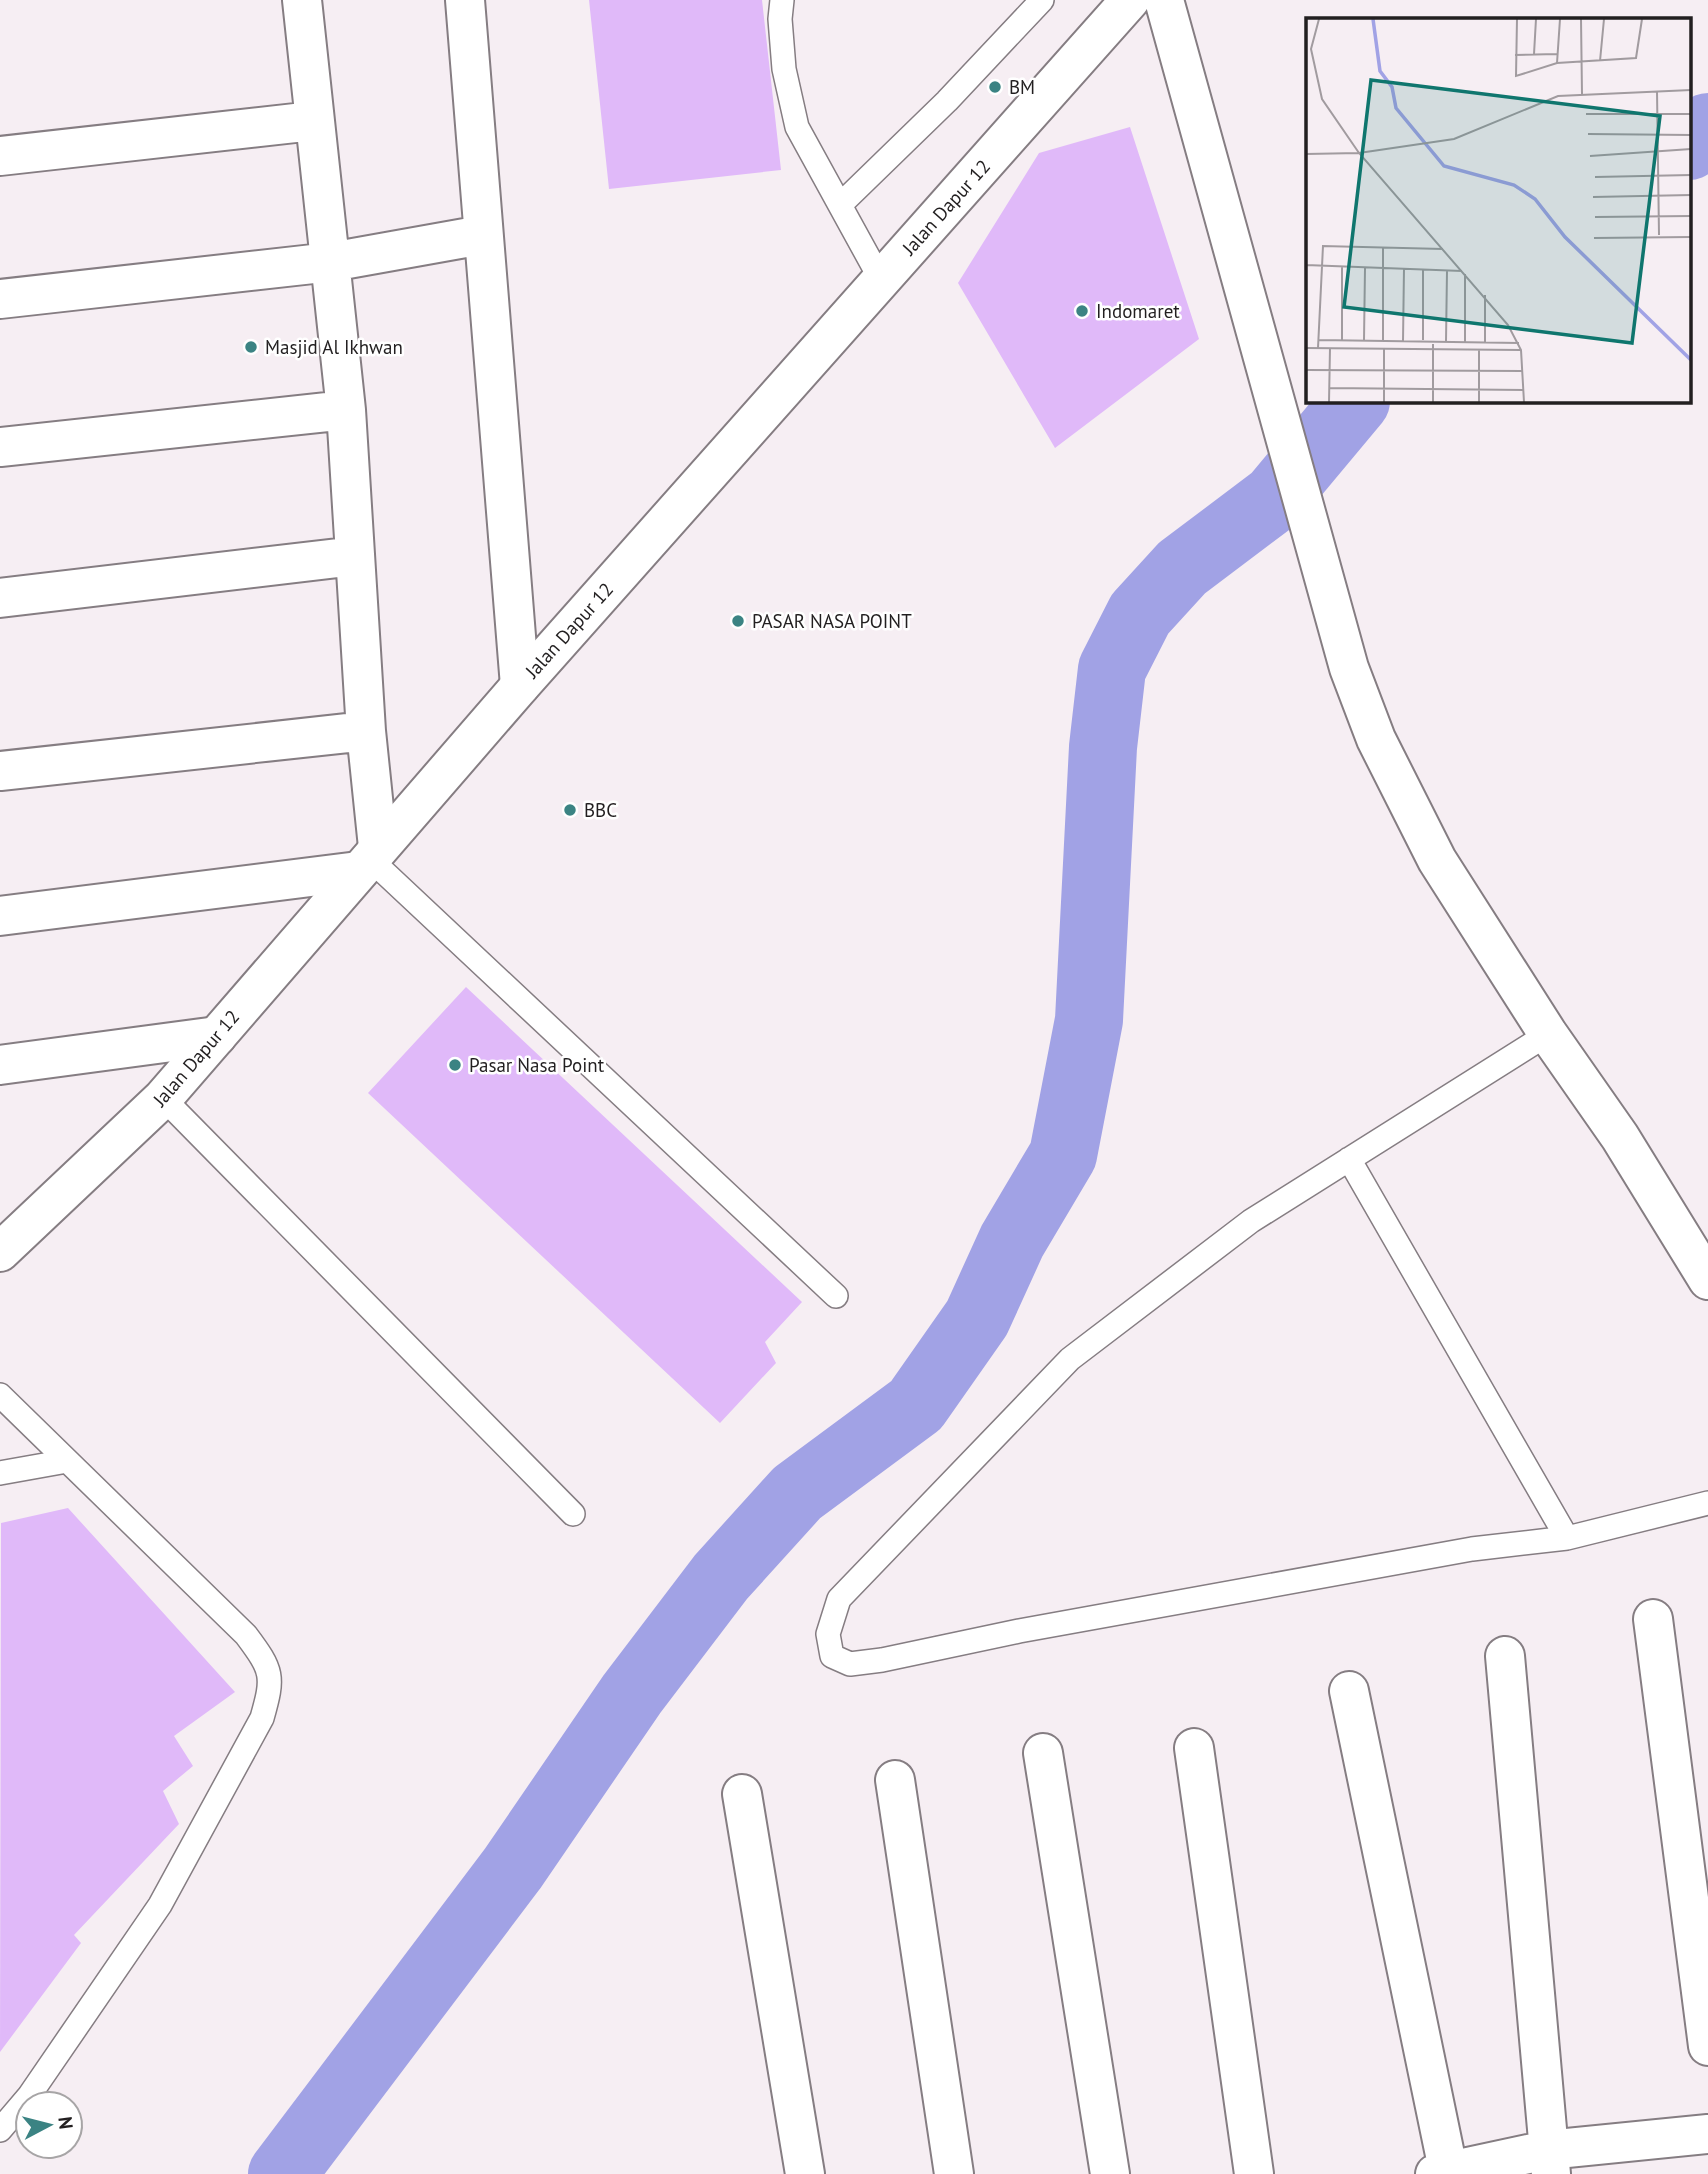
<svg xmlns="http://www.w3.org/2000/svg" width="1708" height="2174" viewBox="0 0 1708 2174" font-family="'PT Sans',sans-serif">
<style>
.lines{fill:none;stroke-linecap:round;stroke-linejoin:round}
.river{stroke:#a1a2e5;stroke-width:68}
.building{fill:#e0b9f9}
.service-casing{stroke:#857d82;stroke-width:26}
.minor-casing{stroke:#857d82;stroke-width:42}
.tertiary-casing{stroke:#857d82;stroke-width:42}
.service{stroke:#fff;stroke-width:23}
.minor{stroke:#fff;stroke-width:38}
.tertiary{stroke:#fff;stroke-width:38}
.poi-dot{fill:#3b8383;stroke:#fff;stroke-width:2.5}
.labels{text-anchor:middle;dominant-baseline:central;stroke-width:5;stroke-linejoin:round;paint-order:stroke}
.poi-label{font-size:19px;fill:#221f20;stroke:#fff;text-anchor:start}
.street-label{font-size:19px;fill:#221f20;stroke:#fff}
.inset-river{fill:none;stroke:#a1a2e5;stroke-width:3.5}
.inset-road{fill:none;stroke:#a19b9f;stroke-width:2}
.view{fill:#0f766e;fill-opacity:0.15;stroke:#0f766e;stroke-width:3.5}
.inset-edge{fill:none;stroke:#221f20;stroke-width:3.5}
</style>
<rect width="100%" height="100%" fill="#f6eef3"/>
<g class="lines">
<!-- river -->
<path class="river" d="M1689,146L1708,127
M282,2174L513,1868L632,1694L721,1577L797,1493L916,1405L977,1318L1012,1241L1063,1155L1089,1020L1103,747L1112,669L1140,614L1182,568L1275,498L1356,401"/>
</g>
<!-- building -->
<path class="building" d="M589,0H762L781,170L609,189Z
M1130,127L1199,339L1055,448L958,283L1039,153Z
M466,987L802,1302L765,1342L776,1363L720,1423L368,1093Z
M68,1508L235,1692L174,1736L193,1766L163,1791L179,1824L74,1935L81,1943L0,2052L1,1523Z"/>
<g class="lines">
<!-- service casing -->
<g class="service-casing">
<path id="service" d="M782,0L780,19L784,69L797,127L881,280
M841,204L947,101L1042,0
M369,858L836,1296
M1548,1034L1251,1221L1070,1359L839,1599L828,1634L832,1656L850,1664L882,1660L1019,1631L1472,1549L1567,1538L1708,1503
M163,1098L573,1514
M1349,1159L1567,1538
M0,1395L246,1635C273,1671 274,1676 262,1718L160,1905L29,2096L0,2130
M0,1473L67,1461"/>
</g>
<!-- minor casing -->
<g class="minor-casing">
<path id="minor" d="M302,0L346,410L366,731L378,847
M465,0L520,686
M0,156L313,121
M0,299L331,262L482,235
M0,447L346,410
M0,598L355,556
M0,771L366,731
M0,916L358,871
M0,1065L217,1036
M1653,1619L1708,2046
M1505,1656L1551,2174
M1349,1691L1449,2174
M1194,1748L1254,2174
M1043,1753L1110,2174
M895,1780L954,2174
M742,1794L805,2174
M1435,2174L1547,2150L1708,2134"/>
</g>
<!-- tertiary casing -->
<g class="tertiary-casing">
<path id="tertiary" d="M1164,0L1349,668L1376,739L1437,860L1548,1034L1620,1137L1708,1280
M0,1252L163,1098L520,686L1130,0"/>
</g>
<!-- service -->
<use href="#service" class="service"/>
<!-- minor -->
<use href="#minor" class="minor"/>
<!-- tertiary -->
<use href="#tertiary" class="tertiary"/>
</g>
<!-- markers -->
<g class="poi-dot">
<circle cx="995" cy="87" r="7"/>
<circle cx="1082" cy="311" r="7"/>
<circle cx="251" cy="347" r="7"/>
<circle cx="738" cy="621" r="7"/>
<circle cx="570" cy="810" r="7"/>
<circle cx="455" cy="1065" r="7"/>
</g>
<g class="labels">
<!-- poi labels -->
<g class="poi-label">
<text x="1009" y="87">BM</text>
<text x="1096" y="311">Indomaret</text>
<text x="265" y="347">Masjid Al Ikhwan</text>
<text x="752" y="621">PASAR NASA POINT</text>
<text x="584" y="810">BBC</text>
<text x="469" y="1065">Pasar Nasa Point</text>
</g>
<!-- street labels -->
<g class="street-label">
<text transform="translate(946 207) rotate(-48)">Jalan Dapur 12</text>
<text transform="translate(569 630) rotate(-48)">Jalan Dapur 12</text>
<text transform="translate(196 1058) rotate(-49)">Jalan Dapur 12</text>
</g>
</g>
<!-- overview -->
<g transform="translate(1306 18)">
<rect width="385" height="385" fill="#f6eef3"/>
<path class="inset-river" d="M67,1L74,53L86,69L90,90L138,148L208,167L229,181L259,219L385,342"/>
<path class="inset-road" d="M13,1L5,31L16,81L53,135L202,307L215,332L218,384M211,1L210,58L251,45L330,40L336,1M275,1L276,76M228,36L230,1M209,37L251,36M294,43L298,1M251,45L254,1M351,73L353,217M280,96H385M282,116L385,117M0,136L53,135L148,121L252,78L385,72M284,138L385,131M289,159L385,157M287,179L385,177M289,199L385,198M288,220L385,219M77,229V322M0,247L156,253M36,249V322M159,256V324M0,267V224M179,277V325M13,322L213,325M58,322L59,250M117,322V251M97,323L98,250M140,323L141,253M0,330L215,332M12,330L17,228L137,231M0,352L217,353M23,370L218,372M23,384L24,330M78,384V330M127,384V326M173,384V331"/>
<path class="view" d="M65,62L354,98L326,325L38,289Z"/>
<rect width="385" height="385" class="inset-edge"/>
</g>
<!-- north arrow -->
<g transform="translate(49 2125) rotate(83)"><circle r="33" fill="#ffffff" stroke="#a7a5a6" stroke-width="2"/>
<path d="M0-5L12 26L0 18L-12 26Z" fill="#3b8383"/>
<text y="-10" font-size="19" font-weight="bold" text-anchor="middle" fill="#221f20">N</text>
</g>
</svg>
